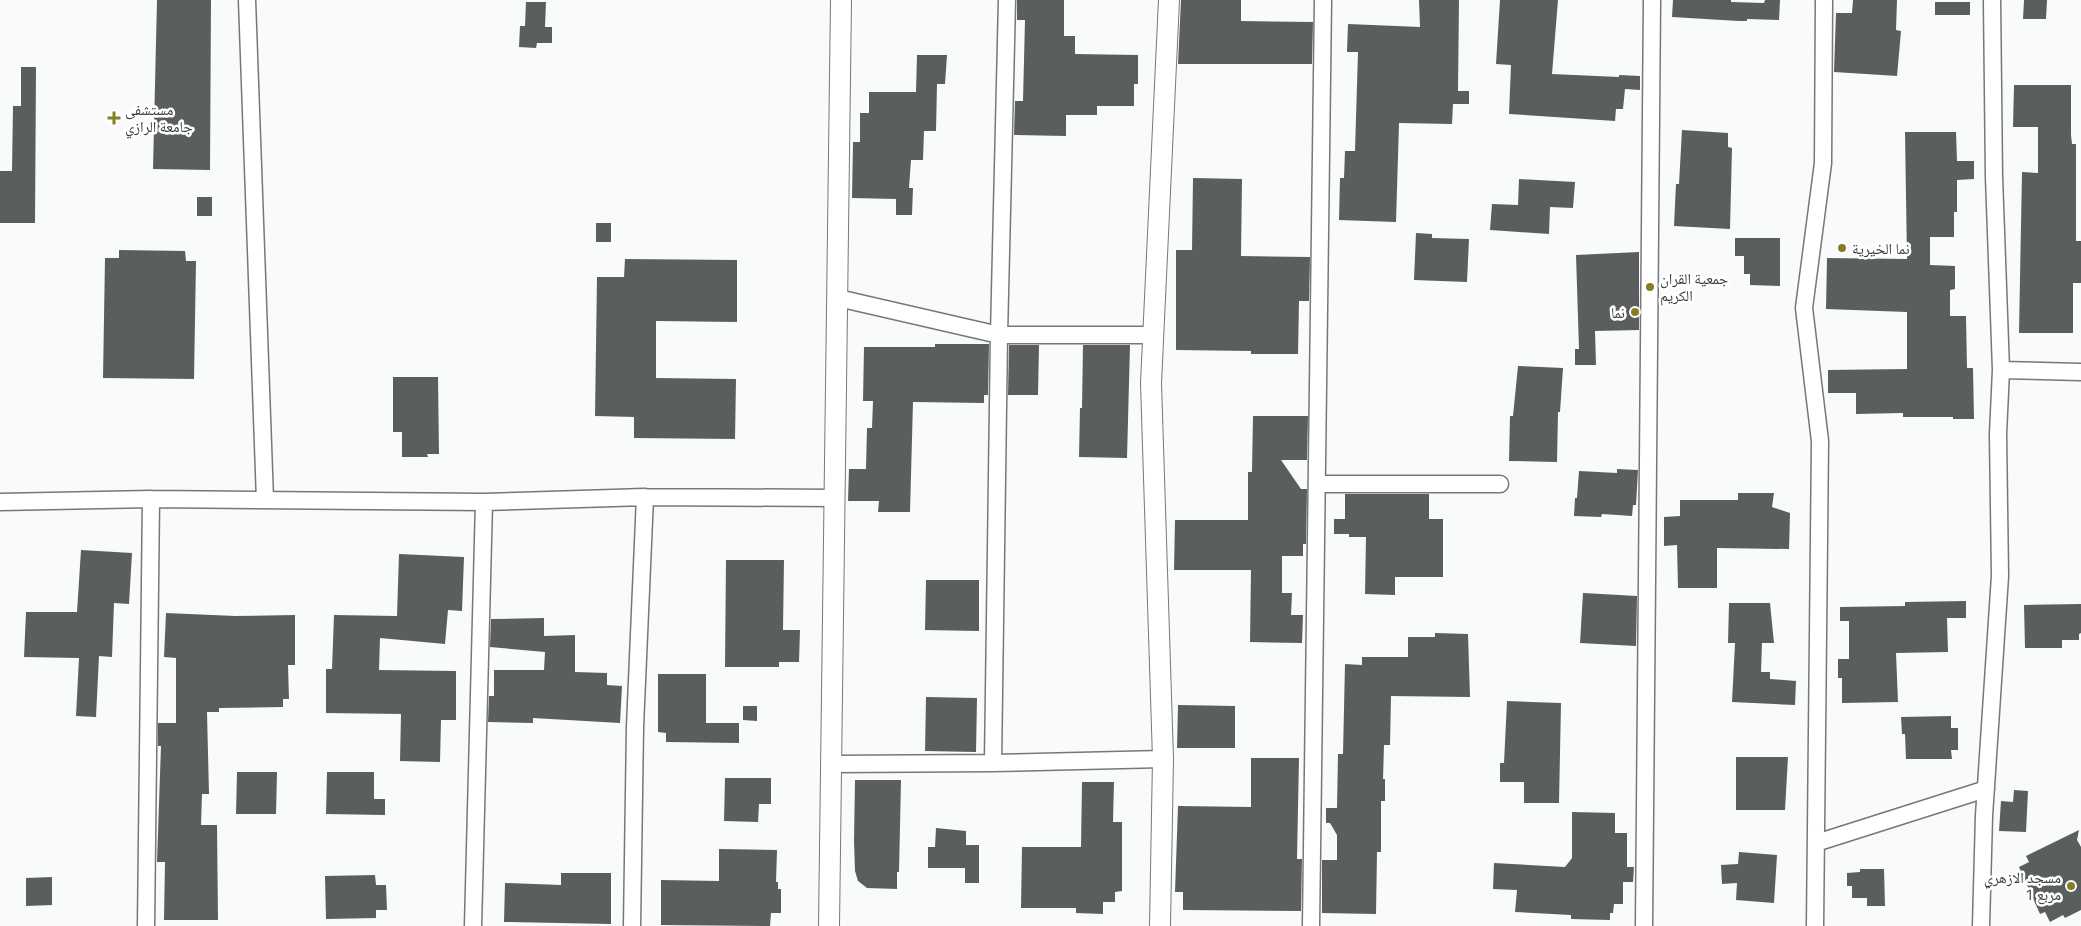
<svg xmlns="http://www.w3.org/2000/svg" width="2081" height="926" viewBox="0 0 2081 926" font-family="'Titillium Web','Noto Naskh Arabic',sans-serif">
<style>
.building{fill:#5b5e5f}
.lines{fill:none;stroke-linecap:round;stroke-linejoin:round}
.minor-casing{stroke:#757779;stroke-width:19}
.tertiary-casing{stroke:#757779;stroke-width:22}
.minor{stroke:#fff;stroke-width:16}
.tertiary{stroke:#fff;stroke-width:20}
.poi-dot{fill:#847e25;stroke:#fff;stroke-width:2}
.labels{text-anchor:middle;dominant-baseline:central;stroke-width:5;stroke-linejoin:round;paint-order:stroke}
.poi-label{font-size:15px;fill:#3a3b3c;stroke:#fff;text-anchor:start}
</style>
<rect width="100%" height="100%" fill="#f8fafc"/>
<!-- building -->
<path class="building" d="M157,0H211L210,170L153,169Z
M1017,0H1064V36H1075V54L1138,55V84H1134V106H1097V115H1066V136L1014,135L1015,101H1023L1025,20H1017Z
M1181,0H1241V21L1313,22L1312,64H1178Z
M1419,0H1459L1458,91H1469V104H1453L1452,124L1399,123L1396,222L1339,220L1340,178H1344L1345,151H1355L1358,52H1347L1348,24L1420,27Z
M1500,0H1558L1552,74L1619,77V75L1640,76V90L1625,89L1623,109H1616L1615,121L1509,114L1511,65L1496,64Z
M1673,0H1731V2L1764,3L1765,0H1780L1779,20L1747,19V21H1739L1672,17Z
M1853,0H1897L1896,30L1901,31L1897,76L1834,72L1836,13H1852Z
M2024,0H2047L2046,19H2023Z
M526,2H546L545,27H552V43H537L536,48L519,47L520,26H525Z
M1935,2H1970V15H1935Z
M917,55H947L945,84H937L936,131H924L923,160H911L909,188H913L912,215H896V199L852,198L853,142H860V113H869V92H916Z
M21,67H36L35,223H0V171H12L13,106H21Z
M2014,85H2071V135L2072,144H2076V241H2081V283H2073V333H2019L2022,172L2038,173V127H2013Z
M1682,130L1728,133V147L1732,148L1730,229L1674,226L1676,184H1679Z
M1905,132H1956L1957,161H1974V179L1957,180V212H1954V237H1930V265L1955,266V289L1950,290V316H1966L1967,368H1973L1974,419H1953V417H1903V413L1856,414V393H1828V370L1907,369V312L1826,309L1827,258L1907,259Z
M1193,178L1242,179L1241,256L1310,257L1309,301H1299L1298,354H1251V351L1176,350V250H1192Z
M1519,179L1575,182L1573,208L1550,207L1549,234L1490,230L1492,204L1518,205Z
M197,197H212V216H197Z
M596,223H611V242H596Z
M1416,233L1432,234V238L1469,239L1467,282L1414,280Z
M1735,238H1780V286L1750,285V274H1744V256H1735Z
M119,250L185,251L186,261H196L194,379L103,378L105,258H119Z
M1639,252V330L1595,331L1596,365H1575V349H1579L1576,255Z
M625,259L737,260V322L656,321V378L736,379L735,439L634,438V417L595,416L597,277H624Z
M935,344H989L988,395H984V403L913,402L910,512H878L879,501H848L849,469H866L867,428H872L873,401H863L864,347H935Z
M1009,345H1039L1038,395H1008Z
M1083,345H1130L1127,458L1079,457L1080,408H1082Z
M1518,366L1563,368L1560,412H1558L1557,462L1509,461L1510,416H1513Z
M393,377H438L439,454H427L428,457H402V432H393Z
M1253,416H1308L1307,460H1281L1301,489H1307L1306,544H1303V556H1282V593H1292L1291,615H1303L1302,643L1250,642L1251,570H1174L1175,520H1248V472H1252Z
M1617,469L1638,470L1636,505H1633L1632,516L1602,514L1601,517L1574,516L1575,498H1577L1579,471L1617,473Z
M1738,493H1774L1772,507L1790,513L1789,549L1717,548V588H1678L1677,545L1664,546V517L1680,516V500H1738Z
M1345,494H1429V519H1443V577H1395V595L1365,594L1366,537H1349V534H1334V519H1345Z
M81,550L132,553L129,604L114,603L112,657L99,656L96,717L76,716L79,658L24,657L26,612H77Z
M399,554L464,557L462,611L448,610L445,644L380,638L379,670L456,671V720H441L440,762L400,761L401,714L326,713V669H332L334,615L397,616Z
M726,560H784L783,630H800L799,662H779V667H725Z
M926,580H979V631L925,630Z
M1583,593L1637,596L1636,646L1580,643Z
M1966,601V618H1947L1948,652L1896,653L1898,702L1842,703V678H1838V659H1849V621H1840V607L1905,606V602Z
M1729,603H1770L1774,643H1762L1761,672H1770V679L1796,681L1795,705L1732,702L1735,643H1728Z
M2081,604V633L2079,634V640H2062V648H2025L2024,605Z
M166,613L235,616L295,615V665H288L289,699H283V707L219,708V712H207L209,794H202L201,825H217L218,920H164L165,862H157L161,746H158V723H176V658L164,657Z
M544,618V636L575,635V672L607,673V685L622,686L620,723L533,718V723L488,722L489,696H494V670H544L545,652L490,647L491,619Z
M1435,633L1468,634L1470,697L1391,696L1390,745H1384L1383,779H1385V801H1381V852H1377L1376,914L1322,913V860H1337V835L1330,823H1326V808H1337L1338,754H1343L1345,664L1362,665V657H1408V637H1435Z
M658,674H706V723H739V743L666,742V733L658,732Z
M926,697L977,698L976,752L925,751Z
M1507,701L1561,703L1559,803H1524V782H1500V763H1504Z
M1178,705L1235,706V748H1177Z
M743,706H757V721L743,720Z
M1951,716V728H1958V750H1951L1952,759H1906L1905,734H1902L1901,717Z
M1736,757H1788L1785,810H1736Z
M1251,758H1299L1297,859H1302L1301,911L1183,910V892H1175L1178,806L1251,807Z
M237,772H277L276,814H236Z
M327,772H374V799H385V815L326,814Z
M725,778H771V804H759L758,822L724,821Z
M855,780H901L899,872H897V889L867,888L858,881L855,871L854,841Z
M1082,782H1114L1113,822H1122V891L1115,892V902H1103V914L1076,913V908H1021L1022,847H1081Z
M2014,790L2028,791L2026,832L1999,831L2001,801L2013,802Z
M1572,812L1615,813V833H1627V867H1634L1633,882H1623V904H1614L1613,913H1610V920L1571,919V915L1515,912L1517,890L1493,889L1494,863L1565,867L1572,858Z
M936,828L966,831V845H979V883H965V868H928V847H935Z
M2079,830L2077,840L2081,847V910L2065,918L2063,915L2050,922L2045,912L2040,914L2019,867L2029,862L2026,856Z
M719,849L777,850L776,882H778V889H781V913H771L770,926L661,925V880L719,881Z
M1739,852L1777,855L1774,903L1736,900L1737,883L1722,884L1721,865L1738,864Z
M1860,869H1884L1885,906H1867V898H1852V886H1847V873L1860,872Z
M561,873H611V924L504,922L505,883L561,885Z
M375,875L376,885H386L387,910H376V918L326,919L325,876Z
M52,877V905L26,906V878Z"/>
<g class="lines">
<!-- minor casing -->
<g class="minor-casing">
<path id="minor" d="M247,0L265,500
M838,298L999,335H1153
M2001,370L2081,372
M1317,484H1500
M0,502L151,499L484,502L645,497L835,498
M993,763L999,335L1007,0
M832,764L993,763L1163,759
M1816,843L1986,789
M146,926L151,499
M473,926L484,502
M632,926L635,727L645,497
M1311,926L1323,0
M1644,926L1652,0
M1815,926L1820,441L1804,308L1823,163L1824,0
M1981,926L1984,816L2000,576L1998,434L2001,370L1994,177L1992,0"/>
</g>
<!-- tertiary casing -->
<g class="tertiary-casing">
<path id="tertiary" d="M829,926L841,0
M1160,926L1163,759L1151,383L1169,0"/>
</g>
<!-- minor -->
<use href="#minor" class="minor"/>
<!-- tertiary -->
<use href="#tertiary" class="tertiary"/>
</g>
<!-- markers -->
<g class="poi-dot">
<path d="M111.5 110.5h5v5h5v5h-5v5h-5v-5h-5v-5h5z"/>
<circle cx="1842" cy="248" r="5"/>
<circle cx="1650" cy="287" r="5"/>
<circle cx="1635" cy="312" r="5"/>
<circle cx="2071" cy="886" r="5"/>
</g>
<g class="labels">
<!-- poi labels -->
<g class="poi-label">
<text x="125" y="109">مستشفى<tspan x="125" dy="17">جامعة الرازي</tspan></text>
<text x="1852" y="248">نما الخيرية</text>
<text x="1660" y="278">جمعية القران<tspan x="1660" dy="17">الكريم</tspan></text>
<text x="1625" y="312" text-anchor="end">نما</text>
<text x="2061" y="877" text-anchor="end">مسجد الازهري<tspan x="2061" dy="17">مربع 1</tspan></text>
</g>
</g>
</svg>
